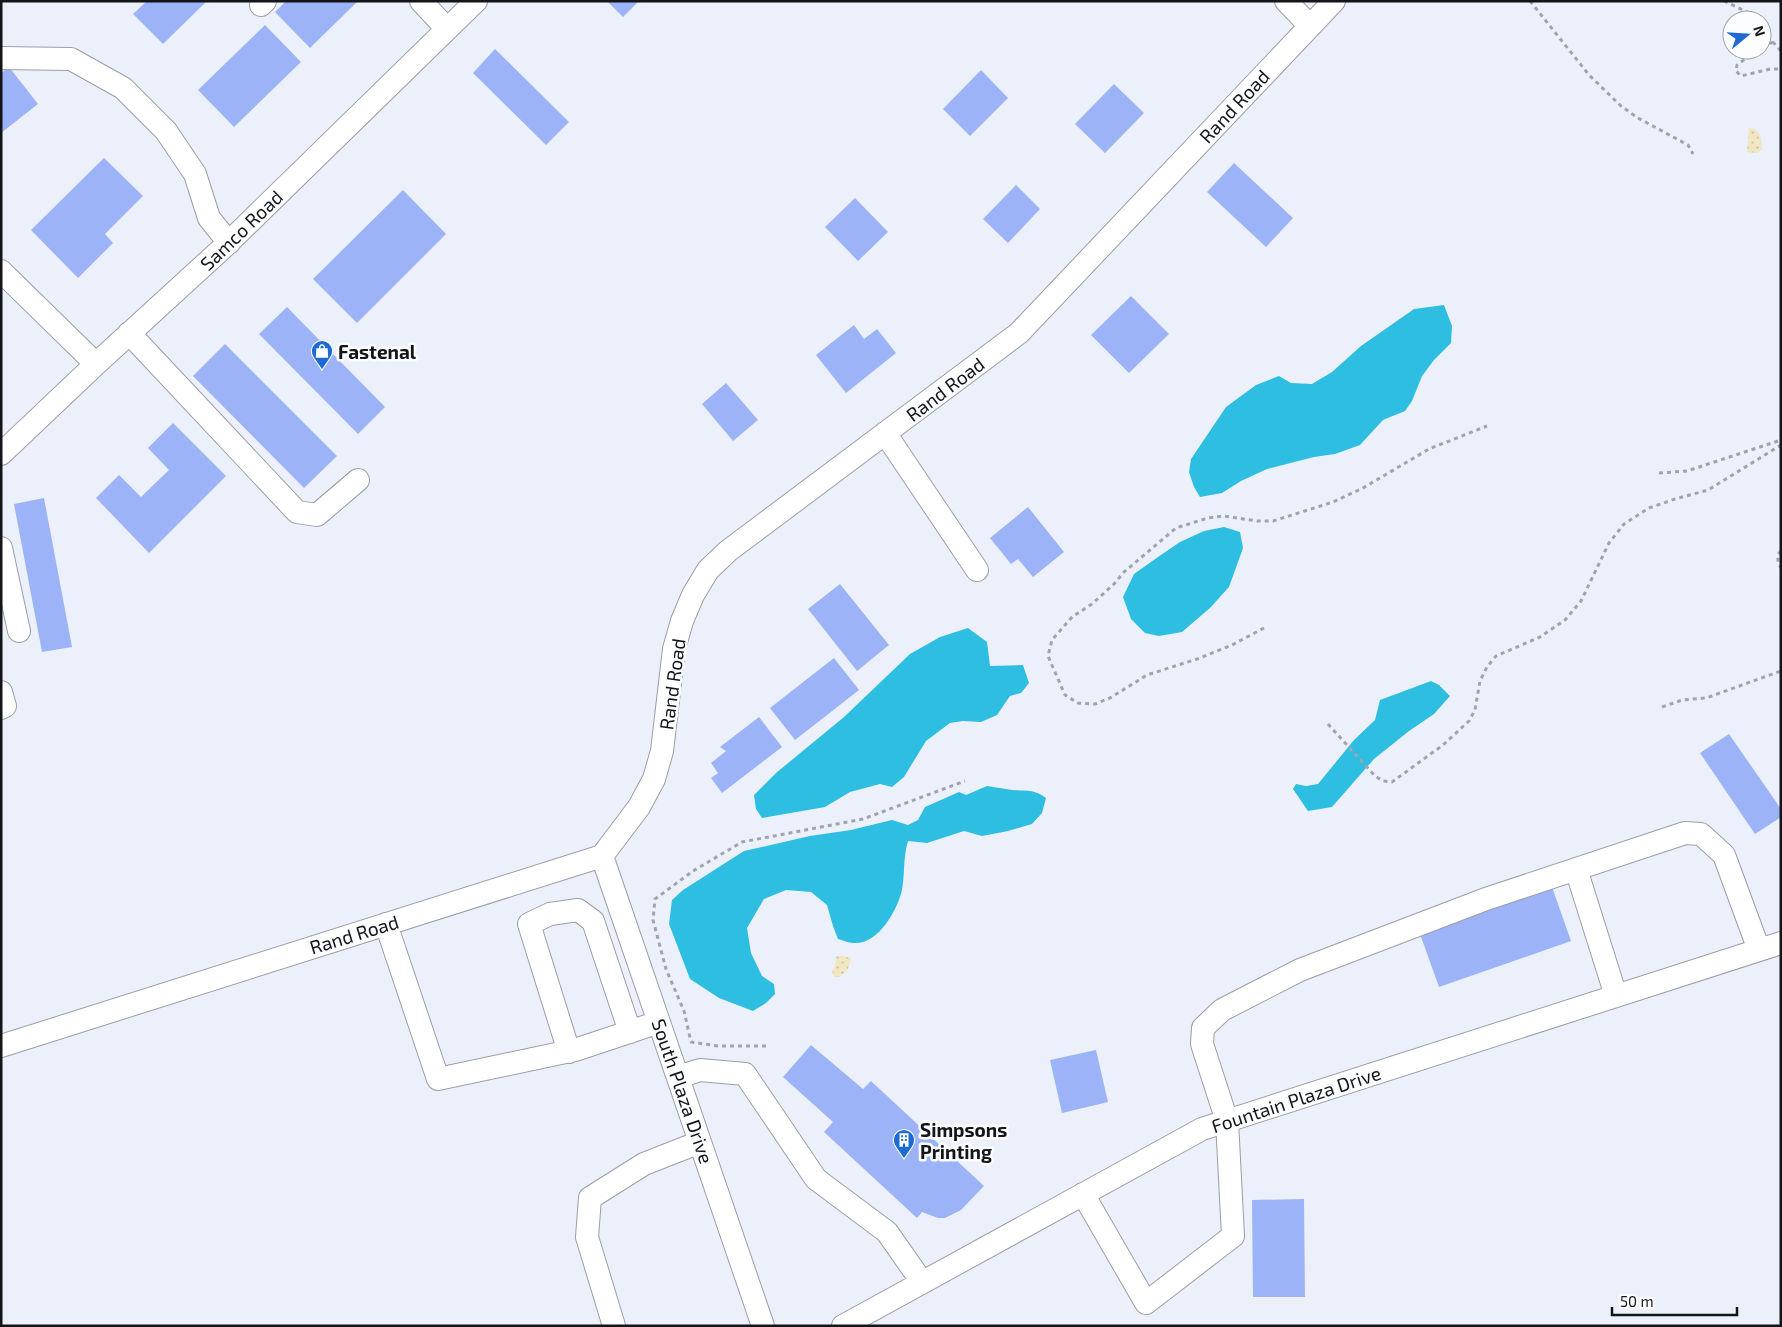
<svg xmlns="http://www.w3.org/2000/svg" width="1782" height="1327" viewBox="0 0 1782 1327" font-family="'Exo 2',sans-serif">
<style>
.sand{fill:url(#sand-dots)}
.water{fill:#2ebee2}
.building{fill:#9cb4f7}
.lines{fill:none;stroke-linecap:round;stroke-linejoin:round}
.minor-casing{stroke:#9a9ea7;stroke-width:24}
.path{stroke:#a1a4ac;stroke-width:3;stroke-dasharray:4 4;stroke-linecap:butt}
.minor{stroke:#fff;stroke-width:22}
.labels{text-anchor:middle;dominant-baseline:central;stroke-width:5;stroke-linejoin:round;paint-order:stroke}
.street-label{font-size:19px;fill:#141519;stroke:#fcfdff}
.poi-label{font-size:19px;font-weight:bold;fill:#141519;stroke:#fcfdff;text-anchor:start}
</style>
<defs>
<pattern id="sand-dots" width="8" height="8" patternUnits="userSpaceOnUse" patternTransform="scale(1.25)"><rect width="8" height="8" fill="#f0e6c1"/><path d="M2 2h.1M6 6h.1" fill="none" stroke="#cdc4a5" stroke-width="1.8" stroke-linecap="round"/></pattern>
</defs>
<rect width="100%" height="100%" fill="#ecf0fa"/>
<!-- sand -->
<path class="sand" d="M1749,127C1762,132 1761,137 1762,150L1757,153L1747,152Z
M836,956H845L851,959L848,969L840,977H834L832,971L836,964Z"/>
<!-- water -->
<path class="water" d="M1444,305L1452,326L1451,343L1434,360L1422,376L1412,401L1405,411L1383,420L1360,445L1335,454L1314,457L1267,469L1241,481L1222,493L1200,497L1194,487L1189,472L1191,459L1226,407L1256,385L1279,376L1291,383L1312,384L1332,372L1361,346L1414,309Z
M1224,527L1240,532L1243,548L1229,587L1210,608L1182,632L1159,636L1145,633L1131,619L1123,597L1134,574L1158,557L1180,542L1204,531Z
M968,628L987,642L990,666L1023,665L1029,683L1021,693L1010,696L997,715L981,722L963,721L950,723L926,741L904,777L892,787L880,784L850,792L825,807L762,818L756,809L754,795L776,773L844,717L910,654L940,637Z
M1431,681L1439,685L1450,696L1434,714L1409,731L1374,759L1332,807L1308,811L1293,789L1296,784L1306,786L1318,784L1354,740L1375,720L1380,700Z
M987,786C995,787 1004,789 1012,790C1025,791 1035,789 1046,798L1042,813L1032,824L1008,831L982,836L964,831L927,843L908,841C903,857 905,874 902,890C897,911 878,945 853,943C848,943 843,940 838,939L833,926L827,905L811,892L786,890L764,899L747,928L751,953L762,976L774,984L775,994L766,1003L753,1011L719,998L690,979L669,924L672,900L683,890L744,851L810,836L851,830L892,820L908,825L918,820L925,807L959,792L966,795Z"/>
<!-- building -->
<path class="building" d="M147,1H207L163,44L133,14Z
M286,1H358L310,48L275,12Z
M607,1H639L623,17Z
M265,25L301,62L234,127L198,90Z
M495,49L569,122L546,145L473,73Z
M9,67L38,104L1,133V73Z
M981,70L1008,98L970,136L943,109Z
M1114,84L1144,113L1105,153L1075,124Z
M104,158L143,196L105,234L113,243L78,278L31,230Z
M1234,163L1293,218L1266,247L1207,192Z
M1016,185L1040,209L1008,243L983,219Z
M403,190L446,234L357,323L313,279Z
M855,198L888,232L858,261L825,227Z
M1131,296L1169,334L1129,373L1091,335Z
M287,307L385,407L358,434L259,334Z
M854,325L864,339L877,329L896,353L846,393L816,355Z
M225,344L337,456L304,488L193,376Z
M726,383L758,420L733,441L702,404Z
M173,423L226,476L149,553L96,498L119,475L141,497L169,470L148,448Z
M44,498L72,647L42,652L14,504Z
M1028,507L1064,552L1033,577L1018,559L1011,564L990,538Z
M840,584L889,645L857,671L808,609Z
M834,658L859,690L795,740L770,708Z
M759,717L782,747L722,793L711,778L718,773L711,763L726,751L720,747Z
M1729,734L1781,809V817L1755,834L1700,753Z
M1552,887L1571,941L1439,987L1420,934Z
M811,1045L863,1089L871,1081L984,1186L961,1210L945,1218H938L922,1212L917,1218L824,1132L833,1122L783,1077Z
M1096,1050L1108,1102L1062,1113L1050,1060Z
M1304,1199L1305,1297H1253L1252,1200Z"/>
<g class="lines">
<!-- minor casing -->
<g class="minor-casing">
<path id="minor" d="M421,1L447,29
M1286,1L1310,26
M261,5L265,1
M1,58L71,59L123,88L166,131L195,174L209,218L229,243
M1,271L96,364
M129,333L297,512L317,515L358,480
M885,433L977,570
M1,454L96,364L225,246L476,1
M1,548L19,631
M1,692L5,706L1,708
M602,856L763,1326
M1576,869L1616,996
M386,924L438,1079L575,1050L659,1022
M1,1046L602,856L639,807L654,779L662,751L674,649L682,621L693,595L708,570L728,551L1019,333L1334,1
M569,1052L529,924L550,914L578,910L593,921L630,1032
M678,1077L700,1070L745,1074L816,1179L887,1232L922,1282
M1083,1194L1146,1303L1233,1236L1227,1121L1202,1044L1203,1028L1222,1010L1300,970L1486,899L1685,833L1701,834L1724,855L1759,950
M614,1326L587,1237L590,1198L644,1164L700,1142
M843,1326L1202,1129L1781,943"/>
</g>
<!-- path -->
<path class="path" d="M1530,1L1589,75L1621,106L1638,118L1688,145L1693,154
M1724,1L1747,12L1753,20
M1762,30L1781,51
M1762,47L1773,42
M1757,50L1737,65L1736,71L1741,76L1770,69H1781
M1659,473L1687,471L1781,440
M1781,551L1778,554V563L1781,568
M1264,628L1232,645L1197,659L1147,675L1110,698L1095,704L1078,703L1065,695L1048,656L1052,640L1072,617L1092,604L1114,584L1124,572L1176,528L1208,518L1224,516L1257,521H1273L1333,502L1363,488L1429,449L1487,426
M1662,707L1682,700L1706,698L1781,671
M1328,724L1375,776L1383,781L1392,782L1443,745L1469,721L1475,710L1480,681L1487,667L1496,656L1540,637L1565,620L1581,601L1609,543L1624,524L1649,508L1675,499L1708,490L1781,445
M766,1046H718L691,1042L684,1011L666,969L653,920L655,899L693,871L742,842L863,819L965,781"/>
<!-- minor -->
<use href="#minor" class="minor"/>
</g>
<!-- icons -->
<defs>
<g id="shop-pin" transform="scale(1.125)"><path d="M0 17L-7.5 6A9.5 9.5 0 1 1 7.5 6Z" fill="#1e6ad5" stroke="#fcfdff"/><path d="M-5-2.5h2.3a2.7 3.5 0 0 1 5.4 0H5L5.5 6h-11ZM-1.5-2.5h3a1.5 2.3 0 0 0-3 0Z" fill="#fff"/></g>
<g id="building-pin" transform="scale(1.125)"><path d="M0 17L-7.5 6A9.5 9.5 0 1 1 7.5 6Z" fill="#1e6ad5" stroke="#fcfdff"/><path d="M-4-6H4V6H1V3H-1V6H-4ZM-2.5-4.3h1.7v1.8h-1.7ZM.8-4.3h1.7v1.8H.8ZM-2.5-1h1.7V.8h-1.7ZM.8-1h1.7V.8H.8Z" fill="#fff"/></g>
</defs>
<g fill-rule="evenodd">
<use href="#shop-pin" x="322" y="351"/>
<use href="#building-pin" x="904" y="1140"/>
</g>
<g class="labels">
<!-- street labels -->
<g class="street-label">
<text transform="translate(1234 106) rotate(-47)">Rand Road</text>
<text transform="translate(241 230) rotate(-44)">Samco Road</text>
<text transform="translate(945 389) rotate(-37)">Rand Road</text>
<text transform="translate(672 684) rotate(-82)">Rand Road</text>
<text transform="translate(354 934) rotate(-17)">Rand Road</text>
<text transform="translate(683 1091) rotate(71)">South Plaza Drive</text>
<text transform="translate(1296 1099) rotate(-18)">Fountain Plaza Drive</text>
</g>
<!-- poi labels -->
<g class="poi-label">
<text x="338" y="351">Fastenal</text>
<text x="920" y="1129">Simpsons<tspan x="920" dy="22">Printing</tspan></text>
</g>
</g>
<!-- border -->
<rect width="1782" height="1327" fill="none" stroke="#141519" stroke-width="5"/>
<!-- north arrow -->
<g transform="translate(1747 35) rotate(72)"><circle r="24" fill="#fcfdff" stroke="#9fa0a3"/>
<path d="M0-4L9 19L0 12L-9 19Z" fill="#1e6ad5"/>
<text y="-8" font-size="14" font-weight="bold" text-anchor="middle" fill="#141519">N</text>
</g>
<!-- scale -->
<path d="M1612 1307v8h125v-8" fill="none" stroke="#141519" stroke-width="2.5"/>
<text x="1620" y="1307" font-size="15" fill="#141519" stroke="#fcfdff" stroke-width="4" paint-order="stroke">50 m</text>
</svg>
